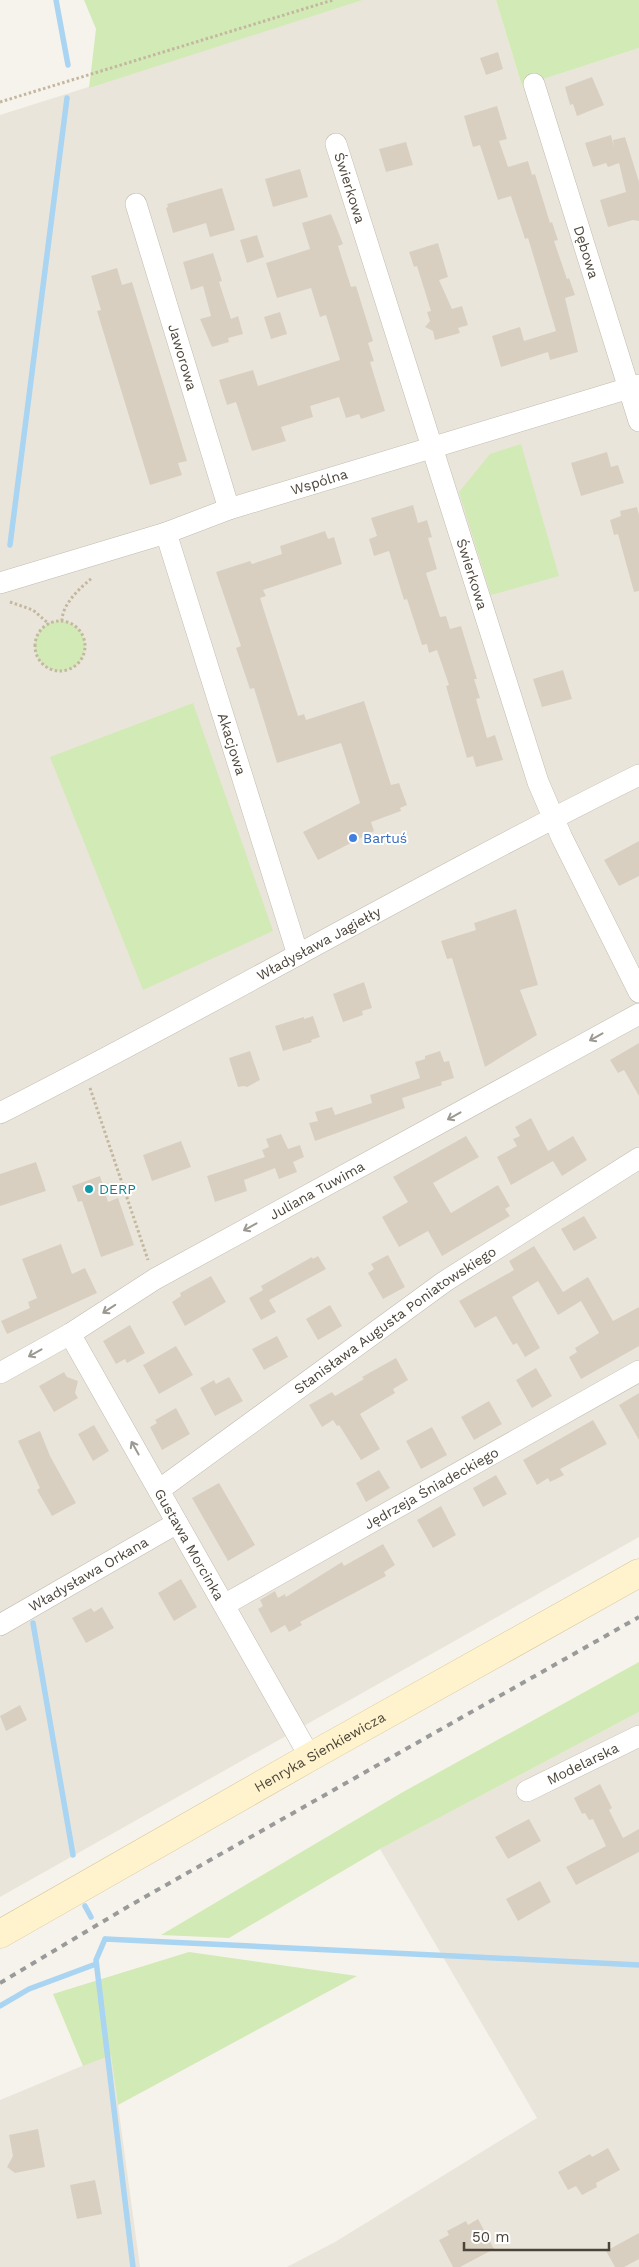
<svg xmlns="http://www.w3.org/2000/svg" width="639" height="2267" viewBox="0 0 639 2267" font-family="'Work Sans',sans-serif">
<style>
.residential{fill:#eae5da}
.green{fill:#d2eab5}
.lines{fill:none;stroke-linecap:round;stroke-linejoin:round}
.stream{stroke:#a9d4f2;stroke-width:5.5}
.building{fill:#d8cfc1}
.minor-casing{stroke:#c2bbae;stroke-width:22}
.secondary-casing{stroke:#d6c79b;stroke-width:29}
.path{stroke:#c4b79f;stroke-width:3;stroke-dasharray:2.5 2.5;stroke-linecap:butt}
.minor{stroke:#fff;stroke-width:21}
.secondary{stroke:#fff3cd;stroke-width:28}
.rail{stroke:#9a9a9a;stroke-width:4;stroke-dasharray:6 6;stroke-linecap:butt}
.oneway{stroke:#9c9892}
.shop-dot{fill:#3f7fe0;stroke:#fff;stroke-width:2}
.culture-dot{fill:#0f9aa8;stroke:#fff;stroke-width:2}
.labels{text-anchor:middle;dominant-baseline:central;stroke-width:4;stroke-linejoin:round;paint-order:stroke}
.street-label{font-size:14px;fill:#4b4439;stroke:#fff}
.shop-label{font-size:14px;fill:#366cbe;stroke:#fff;text-anchor:start}
.culture-label{font-size:14px;fill:#0d838f;stroke:#fff;text-anchor:start}
</style>
<rect width="100%" height="100%" fill="#f6f3ec"/>
<!-- residential -->
<path class="residential" d="M363,0H496L522,86L639,48V1537L0,1897V115Z
M639,1712V2267H287L335,2242L537,2118L380,1849Z
M111,2054L140,2267H0V2100Z"/>
<!-- green -->
<path class="green" d="M84,0H363L89,88L96,29Z
M496,0H639V48L522,86Z
M521,444L559,576L491,595L459,492L490,454Z
M35 646a25 25 0 1 1 50 0a25 25 0 1 1-50 0Z
M193,703L273,931L143,990L50,757Z
M639,1662V1712L380,1849L229,1938L161,1935L403,1792Z
M189,1952L357,1976L118,2105L111,2055L83,2066L53,1994Z"/>
<g class="lines">
<!-- stream -->
<path class="stream" d="M56,0L68,65
M10,545L67,98
M33,1623L73,1855
M85,1906L91,1917
M105,1939L639,1965
M105,1939L96,1960L133,2267
M0,2006L29,1989L96,1964"/>
</g>
<!-- building -->
<path class="building" d="M498,52L503,69L486,75L480,58Z
M592,77L604,105L577,116L573,104L570,105L565,87Z
M497,106L507,139L499,141L508,167L528,161L532,175L535,174L550,223L552,222L558,240L554,241L567,279L569,278L575,295L565,298L578,352L550,360L548,352L501,367L492,336L520,327L524,341L556,331L528,238L525,239L511,196L498,200L480,145L473,147L464,116Z
M611,135L614,147L613,140L625,137L639,182V221L633,220L608,227L600,200L626,192L619,163L608,167L606,163L593,167L585,143Z
M406,142L413,165L386,172L379,149Z
M300,169L308,197L273,207L265,179Z
M222,188L235,230L210,237L206,223L173,233L166,208L168,207L167,204Z
M331,214L343,244L338,246L351,287L356,286L373,341L368,343L374,361L370,362L385,411L361,419L359,414L346,418L339,397L310,406L313,417L281,427L286,441L252,451L236,402L227,405L219,380L253,370L258,386L340,360L326,315L320,317L311,288L277,298L266,263L310,249L302,223Z
M257,235L264,257L247,263L240,240Z
M438,243L448,277L439,280L452,309L462,306L468,325L458,328L460,333L435,340L433,331L425,327L430,321L427,312L431,311L417,266L414,267L409,252Z
M213,253L222,281L219,282L231,319L238,316L243,334L228,338L229,342L212,347L200,319L211,316L203,286L191,290L183,262Z
M117,268L122,285L132,282L187,461L178,463L182,475L150,485L97,311L101,310L91,276Z
M280,312L287,334L271,339L264,317Z
M607,452L611,467L618,465L624,483L581,496L571,463Z
M413,505L418,523L427,520L432,537L428,538L437,569L426,573L440,617L446,616L450,629L461,626L477,679H474L480,698L476,699L487,738L495,735L503,760L476,767L473,756L467,758L446,686L449,685L437,650L429,653L427,644L422,645L407,599L404,600L389,551L374,556L369,539L377,536L371,518Z
M637,507L639,515V591L634,592L618,534L614,535L610,520L621,516L620,511Z
M325,531L328,539L334,537L342,564L263,590L266,596L260,598L298,716L304,714L306,720L364,701L391,785L399,783L407,805L400,808L401,811L371,822L374,831L318,860L303,832L360,803L341,743L277,763L254,688L250,689L236,648L241,646L216,572L250,561L252,564L282,554L280,546Z
M563,670L572,699L542,707L533,679Z
M639,841V876L619,886L604,860Z
M516,909L538,985L520,990L537,1035L485,1067L452,958L447,959L441,941L476,930L474,923Z
M364,982L372,1008L362,1011L363,1015L343,1022L333,994Z
M313,1016L320,1037L311,1040L312,1042L283,1051L275,1026L304,1017V1019Z
M639,1043V1096L624,1070L618,1073L610,1060Z
M250,1051L260,1080L247,1087L244,1086L238,1087L229,1058Z
M440,1051L444,1062L449,1061L454,1078L441,1082L442,1085L402,1098L405,1108L315,1141L309,1123L318,1121L315,1112L332,1107L335,1115L372,1103L370,1095L420,1078L415,1062L425,1059V1056Z
M531,1118L548,1151L573,1136L587,1160L562,1176L553,1161L511,1185L497,1157L517,1146L513,1139L520,1136L515,1127Z
M281,1134L288,1149L300,1145L304,1157L293,1162L297,1172L279,1179L275,1168L244,1180L247,1191L215,1202L207,1176L265,1157L262,1150L269,1147L266,1139Z
M466,1136L479,1157L433,1183L451,1213L498,1185L510,1206L505,1209L510,1216L442,1256L428,1231L399,1247L382,1217L408,1202L393,1177Z
M181,1141L191,1167L152,1181L143,1155Z
M36,1162L46,1191L0,1206V1174Z
M100,1176L108,1202L118,1198L134,1245L101,1257L82,1201L78,1202L72,1186Z
M584,1216L597,1238L574,1251L561,1229Z
M61,1244L72,1274L85,1268L97,1293L7,1334L1,1321L30,1308L28,1302L37,1298L22,1259Z
M534,1246L563,1292L588,1277L613,1321L639,1307V1346L581,1379L569,1357L577,1352L575,1348L599,1333L581,1301L558,1315L538,1281L512,1297L540,1348L525,1357L517,1343L513,1345L496,1316L475,1328L459,1301L514,1270L509,1261Z
M388,1255L405,1287L383,1299L368,1273L374,1269L371,1264Z
M318,1256L326,1269L269,1300L276,1312L261,1320L249,1298L263,1290L261,1286L312,1257L313,1259Z
M211,1276L226,1302L185,1326L172,1302L181,1296L180,1293Z
M330,1305L342,1326L318,1340L306,1319Z
M130,1325L145,1353L127,1363L125,1359L116,1364L103,1341Z
M277,1336L288,1357L264,1370L252,1349Z
M176,1346L193,1375L159,1394L143,1365Z
M396,1358L408,1380L393,1389L395,1393L360,1414L380,1449L361,1460L339,1425L337,1426L333,1420L322,1427L309,1405L332,1392L335,1396L364,1379L362,1377Z
M536,1368L552,1396L532,1408L516,1380Z
M64,1372L67,1377L78,1381L75,1393L78,1398L54,1412L39,1386Z
M229,1377L243,1401L215,1416L200,1388L214,1380L216,1384Z
M639,1393V1440L619,1405Z
M489,1401L502,1424L474,1440L461,1417Z
M176,1408L190,1434L162,1450L150,1427L157,1423L155,1420Z
M593,1420L607,1444L560,1469L564,1475L550,1482L548,1478L537,1485L523,1460Z
M94,1425L109,1451L93,1461L78,1434Z
M432,1427L447,1455L421,1469L406,1441Z
M40,1431L50,1456L76,1503L52,1516L37,1490L40,1488L18,1441Z
M379,1470L390,1488L366,1502L356,1483Z
M496,1475L507,1494L483,1507L473,1488Z
M219,1483L255,1545L228,1561L192,1498Z
M441,1506L456,1535L433,1548L417,1520Z
M383,1544L395,1565L384,1572L386,1576L300,1622L302,1625L289,1632L285,1625L271,1633L258,1609L263,1606L260,1600L275,1591L278,1598L285,1594L286,1597L342,1562L344,1566Z
M181,1579L197,1607L174,1621L158,1593Z
M102,1607L114,1628L86,1643L72,1618L91,1608L94,1612Z
M20,1705L27,1720L6,1731L0,1716Z
M600,1784L612,1808L609,1810L623,1838L639,1829V1852L576,1885L566,1867L606,1846L593,1819L589,1820L585,1813L582,1814L574,1798Z
M529,1819L541,1841L508,1859L495,1837Z
M540,1881L551,1902L518,1921L506,1899Z
M38,2129L45,2167L15,2173L7,2167L13,2156L9,2135Z
M608,2148L620,2170L596,2183L597,2187L582,2195L576,2186L568,2190L558,2172L590,2154L592,2157Z
M95,2180L102,2214L77,2219L70,2185Z
M478,2219L494,2249L460,2267H453L439,2240L449,2235L447,2231L466,2221L468,2225Z
M639,2233V2259L624,2267H615L606,2251Z"/>
<g class="lines">
<!-- minor casing -->
<g class="minor-casing">
<g id="minor">
<path id="s1" d="M534,84L639,421"/>
<path id="s2" d="M336,144L538,782L562,838L639,992"/>
<path id="s3" d="M136,204L229,509"/>
<path id="s4" d="M166,533L298,955"/>
<path id="s5" d="M0,583L166,533L229,509L639,385"/>
<path id="s6" d="M0,1113C215,1004 423,882 639,775"/>
<path id="s7" d="M70,1334L310,1757"/>
<path id="s8" d="M0,1373L70,1334L155,1279L639,1014"/>
<path id="s9" d="M159,1490L444,1282L639,1158"/>
<path id="s10" d="M224,1605L639,1371"/>
<path id="s11" d="M0,1625L177,1523"/>
<path id="s12" d="M527,1791L639,1736"/>
</g>
</g>
<!-- secondary casing -->
<g class="secondary-casing">
<g id="secondary">
<path id="s13" d="M0,1934L310,1757L639,1573"/>
</g>
</g>
<!-- path -->
<path class="path" d="M0,102L333,0
M10,602L33,610L49,624
M62,621C62,604 80,588 92,578
M35 646a25 25 0 1 1 50 0a25 25 0 1 1-50 0Z
M90,1088L148,1260"/>
<!-- minor -->
<use href="#minor" class="minor"/>
<!-- secondary -->
<use href="#secondary" class="secondary"/>
<!-- rail -->
<path class="rail" d="M0,1983L129,1906L639,1617"/>
</g>
<!-- one-way arrows -->
<defs><path id="oneway-shaft" d="M-6 0H5M1.5-3L5.5 0L1.5 3" fill="none" stroke-width="1.6" stroke-linecap="round" stroke-linejoin="round" transform="scale(1.25)"/></defs>
<g class="oneway">
<use href="#oneway-shaft" transform="translate(596 1037) rotate(151)"/>
<use href="#oneway-shaft" transform="translate(454 1116) rotate(151)"/>
<use href="#oneway-shaft" transform="translate(250 1227) rotate(151)"/>
<use href="#oneway-shaft" transform="translate(109 1309) rotate(147)"/>
<use href="#oneway-shaft" transform="translate(35 1353) rotate(151)"/>
<use href="#oneway-shaft" transform="translate(135 1448) rotate(-119)"/>
</g>
<!-- markers -->
<circle class="shop-dot" cx="353" cy="838" r="5"/>
<circle class="culture-dot" cx="89" cy="1189" r="5"/>
<g class="labels">
<!-- street labels -->
<g class="street-label">
<text stroke="none"><textPath href="#s2" startOffset="46">Świerkowa</textPath></text>
<text stroke="none"><textPath href="#s1" startOffset="176">Dębowa</textPath></text>
<text stroke="none"><textPath href="#s3" startOffset="160">Jaworowa</textPath></text>
<text stroke="none"><textPath href="#s5" startOffset="335">Wspólna</textPath></text>
<text stroke="none"><textPath href="#s2" startOffset="451">Świerkowa</textPath></text>
<text stroke="none"><textPath href="#s4" startOffset="221">Akacjowa</textPath></text>
<text stroke="none"><textPath href="#s6" startOffset="361">Władysława Jagiełły</textPath></text>
<text stroke="none"><textPath href="#s8" startOffset="366">Juliana Tuwima</textPath></text>
<text stroke="none"><textPath href="#s9" startOffset="291">Stanisława Augusta Poniatowskiego</textPath></text>
<text stroke="none"><textPath href="#s10" startOffset="238">Jędrzeja Śniadeckiego</textPath></text>
<text stroke="none"><textPath href="#s7" startOffset="242">Gustawa Morcinka</textPath></text>
<text stroke="none"><textPath href="#s11" startOffset="102">Władysława Orkana</textPath></text>
<text stroke="none"><textPath href="#s13" startOffset="368">Henryka Sienkiewicza</textPath></text>
<text stroke="none"><textPath href="#s12" startOffset="62">Modelarska</textPath></text>
</g>
<!-- shop labels -->
<g class="shop-label">
<text x="363" y="838">Bartuś</text>
</g>
<!-- culture labels -->
<g class="culture-label">
<text x="99" y="1189">DERP</text>
</g>
</g>
<!-- scale -->
<path d="M464 2242v8h145v-8" fill="none" stroke="#4b4439" stroke-width="2.5"/>
<text x="472" y="2242" font-size="15" fill="#4b4439" stroke="#ffffff" stroke-width="4" paint-order="stroke">50 m</text>
</svg>
